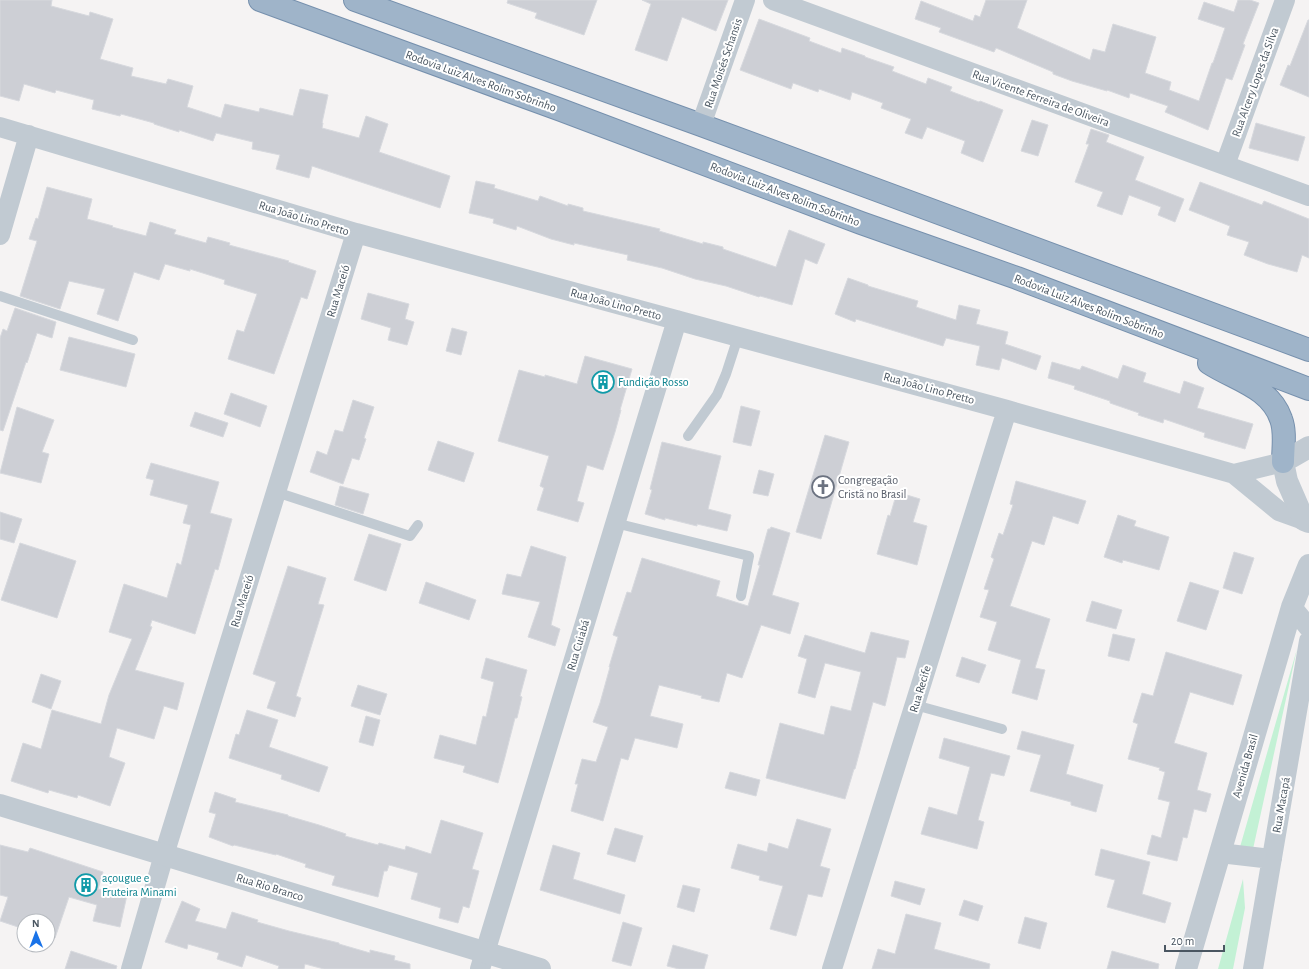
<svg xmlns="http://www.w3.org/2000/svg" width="1309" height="969" viewBox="0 0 1309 969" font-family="'Alegreya Sans',sans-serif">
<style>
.green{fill:#c3f1d5}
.building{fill:#cdcfd5;stroke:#d7d9de}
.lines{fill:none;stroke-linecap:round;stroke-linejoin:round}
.trunk-casing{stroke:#7690ad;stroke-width:24}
.service{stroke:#c1cad2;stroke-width:10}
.minor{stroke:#c1cad2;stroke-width:20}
.tertiary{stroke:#c1cad2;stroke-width:22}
.trunk{stroke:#9fb4c9;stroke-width:22}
.labels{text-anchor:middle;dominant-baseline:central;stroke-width:4;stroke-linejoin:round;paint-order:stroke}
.street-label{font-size:12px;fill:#4a5661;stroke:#fff}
.culture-label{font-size:12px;fill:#0d838f;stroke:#fff;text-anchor:start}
.worship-label{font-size:12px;fill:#5b616d;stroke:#fff;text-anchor:start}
</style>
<rect width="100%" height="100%" fill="#f5f3f3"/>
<!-- green -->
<path class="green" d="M1297,649L1253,849L1240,847Z
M1243,879L1245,908L1233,969H1218Z"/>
<!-- building -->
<path class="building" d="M0,0H52L51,6L89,16L90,12L113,19L100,59L133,68L131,76L166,84L168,79L193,86L187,107L221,118L225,104L259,112L260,108L293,116L300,89L328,95L322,123H323L322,128L359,138L366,116L388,124L379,152L450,176L440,208L312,166L309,178L276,169L280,155L252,149L253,142L216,133L213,141L179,130V132L154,124V123L121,114L120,116L92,109L94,100L56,90L55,93L24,84L19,101L0,96Z
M508,0H597L584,35L535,18L537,13L507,3Z
M642,0H728L716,31L682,17L667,61L635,50L651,4Z
M986,0H1027L1017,28L1090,60L1093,49L1105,52L1113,24L1156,37L1145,73L1171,82L1169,90L1199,101L1212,63H1213L1225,28L1198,19L1204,2L1234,12L1238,0H1250L1259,3L1243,44L1245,45L1232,80L1226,78L1208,130L1165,112L1168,106L1130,93L1129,98L1107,90V91L1072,81L1053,74V72L996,48L994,52L939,32L941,28L915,19L921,1L973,21L975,15L980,17Z
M759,19L810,38L809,41L841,53L842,48L865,56V57L894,67L892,71L926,84L928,78L952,87L950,91L979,102L980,101L1003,110L983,162L961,153L965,141L927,127L922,139L905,133L911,119L881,108L883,103L852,92L850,100L819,89L818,92L793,83L791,89L740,70Z
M1308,20H1309V97L1280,85L1288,65L1290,66Z
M1032,120L1048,125L1038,156L1021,151Z
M1256,123L1305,137L1298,161L1249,148Z
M1091,129L1109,135L1106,142L1144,157L1135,180L1184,199L1175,222L1158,215L1161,207L1129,195L1122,215L1097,206L1103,192L1075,182L1089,144H1086Z
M476,181L495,185L494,188L538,201L540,196L568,206V204L583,208V211L660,229L659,231L703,244V242L723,247V249L776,267L789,230L825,244L817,264L805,259L792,305L760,296L759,297L726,286L695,279L662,268L627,260L628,255L574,243V245L551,239L517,226L516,230L493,223L494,219L469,213Z
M1200,182L1262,205L1264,201L1309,219V258L1302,255L1297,272L1268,264L1244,255L1249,242L1227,235L1230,226L1189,210Z
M47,187L92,199L87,219L113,226L112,227L146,236L150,222L176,230L174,234L206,243L208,237L230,243L229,245L289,261L288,262L316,271L307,299L301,297L274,374L228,359L237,330L244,332L257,294L224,284L225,280L190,269V271L165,264L159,280L134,272L118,321L97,314L105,289L69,281L60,309L20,296L37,241L29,239L36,218L38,219Z
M848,278L868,285V286L918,301L916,307L956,320L959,305L980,310L976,324L1008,332L1005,344L1041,356L1036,370L1002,358L999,370L976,365L980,346L946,338L943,346L856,319L855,322L835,314Z
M368,293L409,304L405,319L414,322L407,345L388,340L391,328L361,319Z
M15,308L56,322L52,338L37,333L27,363L26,362L3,431L0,430V338L3,329L7,331Z
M452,328L467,332L461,355L446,351Z
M69,337L135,354L126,387L60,370Z
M585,356L632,369L620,410H621L615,432L603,470L587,465L577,501L584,503L578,522L537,510L544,488L540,486L549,456L498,441L519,370L545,377V375L577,384Z
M1052,362L1080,370L1082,366L1118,379L1123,365L1146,373L1143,382L1180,394L1184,381L1204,388L1197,408L1253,424L1245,449L1204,437L1205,433L1164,419L1163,423L1138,415L1139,413L1110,403V401L1074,389L1075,386L1048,378Z
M231,393L267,406L260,427L224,414Z
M353,400L374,407L364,438L366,439L359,460L352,458L343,484L310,472L317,451L327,455L335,430L343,432Z
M741,406L760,411L751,446L733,442Z
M17,407L54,420L42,452L49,454L41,483L0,473Z
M195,412L228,423L223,437L190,426Z
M825,435L849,442L821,539L796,532Z
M438,441L474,453L464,482L428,470Z
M662,442L721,456L708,509L731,515L727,531L697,524V526L665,518V520L645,514L652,490L650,489Z
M151,463L219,482L210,513L232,519L218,570L215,569L195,634L152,620L150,626L152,627L135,670L184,683L177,710L164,706L154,739L117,728L109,757L125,763L110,806L78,795L77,798L49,790L48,793L11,781L23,743L41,749L52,710L101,724L109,695L132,639L109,632L124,584L167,598L177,563L181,565L191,525L183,523L188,505L150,495L154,480L146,478Z
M759,470L774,474L768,496L753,493Z
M1016,481L1086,501L1078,524L1053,516L1044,545L1032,541L1010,606L1050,619L1035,668L1045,670L1037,700L1012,693L1021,660L988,650L997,622L980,617L989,590L984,589L994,559L991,557L999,533L1003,535L1013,505L1010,504Z
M340,486L369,494L363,514L335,505Z
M897,492L920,499L913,522L927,526L917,565L877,554L888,515L890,516Z
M0,512L22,519L14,543L0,539Z
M1118,515L1136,521L1134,526L1169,537L1159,570L1123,560L1122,563L1104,557Z
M771,527L790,533L772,595L799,603L790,634L761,625L742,678L727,673L719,702L701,698L702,696L659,685L650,716L683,724L677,748L635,738L628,760L621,758L603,821L571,811L578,784H575L582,759L596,762L608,727L593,722L600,703L610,667H609L618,637L613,635L627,592L631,593L642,558L720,581L716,596L748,606L760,565H758L768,529H770Z
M369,534L401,544L386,591L354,580Z
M20,543L76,561L57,618L1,600Z
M531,546L566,557L551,625L560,629L555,646L528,637L540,602L502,594L507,574L521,577Z
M1234,552L1254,558L1242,594L1223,588Z
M288,566L326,578L318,604L324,605L296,696L301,698L295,717L267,708L276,682L253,674Z
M426,582L476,600L469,620L419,603Z
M1190,582L1219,591L1206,630L1177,621Z
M1092,601L1122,610L1116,629L1086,621Z
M871,632L909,641L905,658L897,657L885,706L873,702L855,769H854L845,799L766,778L780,723L824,735L831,706L851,711L861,672L825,663L815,698L798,693L807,659L798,656L805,635L865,653Z
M1113,634L1135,639L1129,661L1108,656Z
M1166,652L1242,675L1233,705L1190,692L1174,743L1207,753L1197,790L1211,794L1206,812L1194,809L1187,838L1183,837L1177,861L1147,854L1152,835L1161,838L1170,802L1158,799L1165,772L1159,770L1160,768L1128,759L1138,724L1133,722L1142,693L1153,696Z
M962,657L986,665L979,683L956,676Z
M486,658L527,670L520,696L522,697L517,718H515L505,757L498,783L463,772L465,766L434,758L440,735L476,745L483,716L486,717L494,682L481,678Z
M41,674L61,681L51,709L32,702Z
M358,685L387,694L380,715L351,706Z
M247,710L278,720L269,747L328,767L319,792L281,779L282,775L229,758L236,734L239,735Z
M366,716L380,720L373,746L359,742Z
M1022,731L1074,745L1066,774L1103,785L1096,812L1071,805V802L1030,791L1041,755L1017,749Z
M944,738L1010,756L1004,776L991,773L978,820L984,822L977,849L921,834L929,807L957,815L970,767L939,758Z
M730,772L760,780L756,796L725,788Z
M215,792L236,799L235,802L288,815V816L319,825L346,834L345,836L378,845L379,843L405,850L406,846L431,854L441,820L483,833L472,869L479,871L469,908L463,906L458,923L439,918L441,908L411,899L418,873L389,865L387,871H384L378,897L332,885L335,876L305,867L306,864L276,854V855L234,845L233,846L209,837L216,814L209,812Z
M797,819L831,829L820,866L830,869L822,897L808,894L796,936L770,929L783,886L759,880L760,876L731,868L738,844L767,852L769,843L788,849Z
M615,828L643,836L635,862L607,854Z
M0,845L28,852L30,848L103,872L98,889L127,895L120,927L93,921L97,905L69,897L55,938L48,936V921H24V929L0,921L8,897L0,895Z
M553,845L580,853L573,879L625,895L620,914L540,890Z
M1101,849L1150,862L1142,894L1171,903L1165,923L1107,907L1115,880L1095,875Z
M895,881L925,889L920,905L891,896Z
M683,885L700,889L694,912L677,907Z
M964,900L983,906L978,921L959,915Z
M182,901L200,909L195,921L226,929L232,912L258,920L257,922L289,931L339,943V944L370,953V950L395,956L394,960L410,964V969H324L305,964L304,969H278L279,966L246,955L242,967L217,959L219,953L188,944L187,949L165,942Z
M906,914L941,923L934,949L990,964L989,969H872L878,949L895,954Z
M1025,917L1047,923L1040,949L1018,943Z
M623,922L642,928L631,966L612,961Z
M673,945L708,955L704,969H679L667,966Z
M71,951L117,966L116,969H65Z
M1112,951L1159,964L1158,969H1107Z"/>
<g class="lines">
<!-- trunk casing -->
<g class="trunk-casing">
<path id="trunk" d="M260,0L561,110L861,223L1017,278L1309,389
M355,0L701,125L1309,350
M1209,363C1235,380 1270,387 1281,419C1286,432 1283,448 1283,462"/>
</g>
<!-- service -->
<path class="service" d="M0,296L133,340
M688,436L717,395L726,374L738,337
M276,492L410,536L418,525
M615,523L749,556L741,596
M915,705L1002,729"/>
<!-- minor -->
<path class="minor" d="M773,0L1309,196
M701,125L745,0
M0,127L356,233L1007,410L1234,474L1279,511L1304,520
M1225,165L1285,0
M0,235L29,135
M1234,474L1283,462
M1292,607L1309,628
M1220,853L1272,859
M131,969L164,855L356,233
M480,969L677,320
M832,969L1007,410
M1253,969L1309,641"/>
<!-- tertiary -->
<path class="tertiary" d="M1309,447L1283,462L1287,481L1304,520L1309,522
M0,805L540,969
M1186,969L1292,607L1309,565"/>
<!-- trunk -->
<use href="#trunk" class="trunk"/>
</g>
<!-- icons -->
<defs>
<g id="building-ring" transform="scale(1.15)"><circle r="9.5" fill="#fff" stroke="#0f9aa8" stroke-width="1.5"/><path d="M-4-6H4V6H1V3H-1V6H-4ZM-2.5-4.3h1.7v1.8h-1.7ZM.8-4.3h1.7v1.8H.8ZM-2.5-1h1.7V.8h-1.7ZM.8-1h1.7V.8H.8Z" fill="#0f9aa8"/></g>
<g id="church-ring" transform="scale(1.15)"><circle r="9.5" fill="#fff" stroke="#6b7280" stroke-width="1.5"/><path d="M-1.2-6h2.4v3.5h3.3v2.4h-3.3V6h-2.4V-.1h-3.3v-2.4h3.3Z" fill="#6b7280"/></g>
</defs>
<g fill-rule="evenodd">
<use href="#building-ring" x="603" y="382"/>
<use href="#church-ring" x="823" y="487"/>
<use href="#building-ring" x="86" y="885"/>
</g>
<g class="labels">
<!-- street labels -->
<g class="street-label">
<text transform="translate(723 63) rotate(-71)">Rua Moisés Schansis</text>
<text transform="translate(481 81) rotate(20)">Rodovia Luiz Alves Rolim Sobrinho</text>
<text transform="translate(1255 82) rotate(-70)">Rua Alcery Lopes da Silva</text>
<text transform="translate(1041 98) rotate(20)">Rua Vicente Ferreira de Oliveira</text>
<text transform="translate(785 194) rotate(21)">Rodovia Luiz Alves Rolim Sobrinho</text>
<text transform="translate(304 218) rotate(17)">Rua João Lino Pretto</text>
<text transform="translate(338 291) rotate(-73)">Rua Maceió</text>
<text transform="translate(616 304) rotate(15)">Rua João Lino Pretto</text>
<text transform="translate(1089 306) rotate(21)">Rodovia Luiz Alves Rolim Sobrinho</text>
<text transform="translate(929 388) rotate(15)">Rua João Lino Pretto</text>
<text transform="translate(242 601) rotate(-73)">Rua Maceió</text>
<text transform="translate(578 645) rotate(-73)">Rua Cuiabá</text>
<text transform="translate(920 689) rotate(-73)">Rua Recife</text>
<text transform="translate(1245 766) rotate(-74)">Avenida Brasil</text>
<text transform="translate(1281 805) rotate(-80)">Rua Macapá</text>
<text transform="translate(270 887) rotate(17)">Rua Rio Branco</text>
</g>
<!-- culture labels -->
<g class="culture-label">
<text x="618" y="382">Fundição Rosso</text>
<text x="102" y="878">açougue e<tspan x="102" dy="14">Fruteira Minami</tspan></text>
</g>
<!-- worship labels -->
<g class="worship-label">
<text x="838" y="480">Congregação<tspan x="838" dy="14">Cristã no Brasil</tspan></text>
</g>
</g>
<!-- north arrow -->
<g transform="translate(36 933) rotate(359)"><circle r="19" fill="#ffffff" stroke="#b7bbc0"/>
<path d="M0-3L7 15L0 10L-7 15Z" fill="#1a73e8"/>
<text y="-6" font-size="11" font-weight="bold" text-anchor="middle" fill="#4a5661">N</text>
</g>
<!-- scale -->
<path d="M1165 945v6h59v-6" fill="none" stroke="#4a5661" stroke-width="2"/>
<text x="1171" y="945" font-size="12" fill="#4a5661" stroke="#ffffff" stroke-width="3" paint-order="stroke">20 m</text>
</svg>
